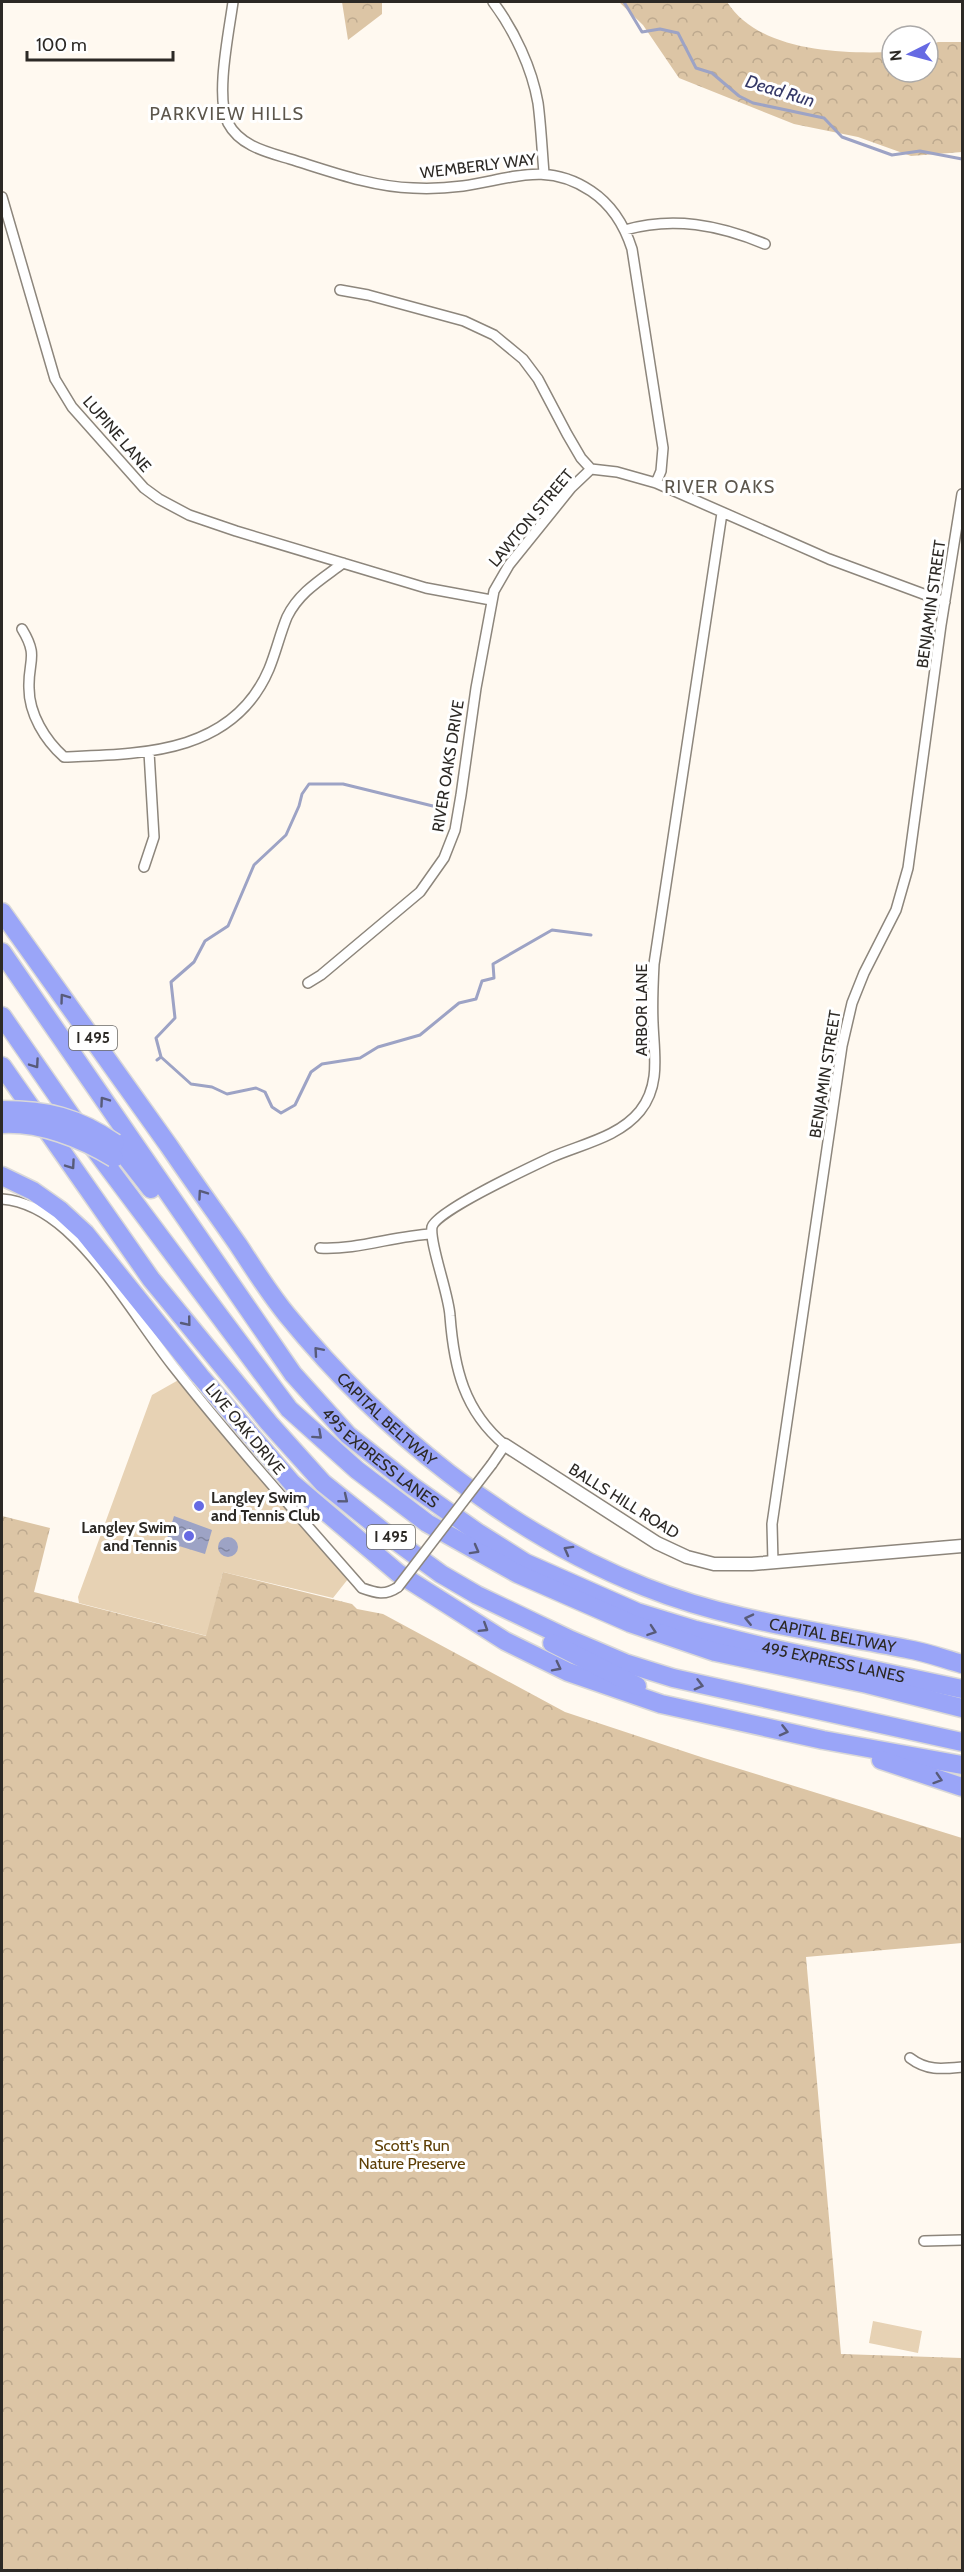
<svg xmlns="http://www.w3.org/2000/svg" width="964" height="2572" viewBox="0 0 964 2572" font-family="Cabin,sans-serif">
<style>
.grass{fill:#e7d2b4}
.forest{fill:url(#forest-crowns)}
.water{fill:url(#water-ripples)}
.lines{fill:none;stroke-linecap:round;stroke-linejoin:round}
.stream{stroke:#9da3c5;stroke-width:3}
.minor-casing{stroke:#8d867c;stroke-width:12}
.tertiary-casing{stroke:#8d867c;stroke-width:15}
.motorway-casing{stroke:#d9d8d8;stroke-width:21}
.minor{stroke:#fff;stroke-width:9}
.tertiary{stroke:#fff;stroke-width:12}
.motorway{stroke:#9aa5f8;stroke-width:18}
.minor-bridge-casing{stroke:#8d867c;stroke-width:12;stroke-linecap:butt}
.motorway-bridge-casing{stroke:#d9d8d8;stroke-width:21;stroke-linecap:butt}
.minor-bridge{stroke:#fff;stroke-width:9}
.motorway-bridge{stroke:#9aa5f8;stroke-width:18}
.oneway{stroke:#585b79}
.poi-dot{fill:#666ae3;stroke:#fff;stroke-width:2}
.labels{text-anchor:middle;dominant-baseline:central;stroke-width:6;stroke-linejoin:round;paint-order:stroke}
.shield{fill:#fff;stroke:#6b6966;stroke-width:1.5}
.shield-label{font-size:15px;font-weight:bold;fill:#2c2925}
.street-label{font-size:16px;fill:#2c2925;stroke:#fff}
.poi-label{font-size:16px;font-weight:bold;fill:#2c2925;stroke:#fff;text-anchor:start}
.park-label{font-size:16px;fill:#5e3f05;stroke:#fff}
.water-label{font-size:18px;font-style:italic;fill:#353968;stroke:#fff}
.neighbourhood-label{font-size:18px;letter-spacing:1.5px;fill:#5c564c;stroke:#fff}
</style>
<defs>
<pattern id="forest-crowns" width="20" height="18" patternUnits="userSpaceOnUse" patternTransform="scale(1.5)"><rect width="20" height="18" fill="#dcc5a5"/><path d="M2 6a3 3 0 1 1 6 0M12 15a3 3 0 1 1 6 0" fill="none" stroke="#bda98e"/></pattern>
<pattern id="water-ripples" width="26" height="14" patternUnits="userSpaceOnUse" patternTransform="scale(1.5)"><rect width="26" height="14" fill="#9da3c5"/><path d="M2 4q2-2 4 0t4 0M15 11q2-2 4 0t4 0" fill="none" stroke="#8085a0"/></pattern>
</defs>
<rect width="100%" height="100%" fill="#fff9f0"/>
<!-- grass -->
<path class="grass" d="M182,1378L348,1579L333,1598L223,1572L207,1636L79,1603L78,1597L152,1395Z
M873,2321L922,2331L918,2353L869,2343Z"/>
<!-- forest -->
<path class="forest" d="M342,2H382V14L348,40Z
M619,2H727C759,51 838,54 892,52V72H928V46L938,42H962V152L911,156L858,137L794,124L679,78L643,25Z
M2,1516L50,1528L34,1592L206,1636L223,1572L352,1604L357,1609L383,1614L565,1712L704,1758L962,1838V1943L806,1957L841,2354L962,2358V2570H2Z"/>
<!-- water -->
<path class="water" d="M174,1516L212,1530L205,1554L166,1542Z
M218 1547a10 10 0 1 1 20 0a10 10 0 1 1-20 0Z"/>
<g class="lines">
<!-- stream -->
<path class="stream" d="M624,2L642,32L660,29L678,33L696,68L712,73L739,96L753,103L824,118L842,137L892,155L920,151L962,159
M161,1057L156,1038L175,1018L171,982L194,962L205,941L228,926L254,865L286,835L299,806L302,794L309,784H343L441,808
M157,1060L161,1057L191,1084L212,1087L227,1094L256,1088L265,1092L272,1107L281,1113L295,1105L311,1072L322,1064L360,1058L378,1047L420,1035L459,1003L476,999L482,981L494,978L493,964L552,930L591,935"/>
<!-- minor casing -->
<g class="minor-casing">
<path id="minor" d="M233,2C229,32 215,97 228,123C240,146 267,152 290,159C329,171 372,187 413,188C430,189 447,188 463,186C511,179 546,161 591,191C612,205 624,224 632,249L663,448L661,471L656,483
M493,2C514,30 532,68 538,103C541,126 542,150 544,173
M2,197L55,379L72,407L144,488L159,499L189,515L236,531L426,588L491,600
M625,230C673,216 719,225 765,244
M340,290L368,295L464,321L494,335L523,359L538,379L567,434L581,458L591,469L617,472L656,483L829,559L945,602
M22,629C39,657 28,660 29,688C29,714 45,740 64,757C142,754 233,754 269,669C276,652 280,634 287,617C299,592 322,579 343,563
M144,867L154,837L149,752
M308,983L321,975L420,892L444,858L455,830L461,795L476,688L494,591L509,565L571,488L591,469
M2,1199C27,1201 47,1213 66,1230C108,1268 138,1321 173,1366C233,1442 298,1515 362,1588C376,1593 385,1596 398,1587
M320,1248C357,1250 394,1236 431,1234
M492,1464L505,1445C464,1411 454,1368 450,1316C449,1294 429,1243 432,1227C436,1211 533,1166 552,1157C582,1144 619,1137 640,1111C661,1085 654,1053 653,1023C652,1003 653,983 654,964L722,513
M773,1562L772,1524L842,1046L852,1003L864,973L896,910L908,868L941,625L962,494
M910,2058C927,2071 942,2069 962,2067
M924,2241L962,2240"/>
</g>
<!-- tertiary casing -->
<g class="tertiary-casing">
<path id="tertiary" d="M505,1445L657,1543L687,1557L714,1564H752L962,1546"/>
</g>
<!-- motorway casing -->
<g class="motorway-casing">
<g id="motorway">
<path id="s1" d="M2,912C58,990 114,1068 169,1146C192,1180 216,1213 239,1246C254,1269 269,1293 287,1315C381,1430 506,1532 645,1587C730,1621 818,1631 907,1649C926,1652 944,1659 962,1664"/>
<path id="s2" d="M2,952L293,1374L348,1435L412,1486L477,1532L526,1563L637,1612L696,1630L761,1646L962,1689"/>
<path d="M2,1016L90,1143L289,1409L357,1470L427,1523L518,1574L630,1623L715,1652L867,1684L962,1708"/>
<path d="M2,1066L151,1279L269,1423L323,1483L389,1536L441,1574L477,1595L571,1640L625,1663L673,1678L962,1742"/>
<path d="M115,1143L151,1189"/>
<path d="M2,1176L33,1191L60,1210L85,1233L200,1376L292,1483L398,1573L505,1641L568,1672L661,1704L823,1740L962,1765"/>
<path d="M552,1643L637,1686"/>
<path d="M881,1760L962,1787"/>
</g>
</g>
<!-- minor -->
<use href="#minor" class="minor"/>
<!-- tertiary -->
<use href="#tertiary" class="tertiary"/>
<!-- motorway -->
<use href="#motorway" class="motorway"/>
<!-- minor-bridge casing -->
<g class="minor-bridge-casing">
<path id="minor-bridge" d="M398,1587L492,1464"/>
</g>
<!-- motorway-bridge casing -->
<g class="motorway-bridge-casing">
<path id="motorway-bridge" d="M2,1110C47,1110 77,1117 115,1143
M2,1124C40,1122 81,1138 114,1158"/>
</g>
<!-- minor-bridge -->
<use href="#minor-bridge" class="minor-bridge"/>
<!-- motorway-bridge -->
<use href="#motorway-bridge" class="motorway-bridge"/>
</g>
<!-- one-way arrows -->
<defs><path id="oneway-chevron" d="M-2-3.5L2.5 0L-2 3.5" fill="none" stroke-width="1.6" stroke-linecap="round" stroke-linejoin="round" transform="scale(1.5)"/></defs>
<g class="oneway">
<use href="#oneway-chevron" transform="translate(64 998) rotate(-126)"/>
<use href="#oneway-chevron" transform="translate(35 1064) rotate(55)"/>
<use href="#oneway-chevron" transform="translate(104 1101) rotate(-125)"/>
<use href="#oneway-chevron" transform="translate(71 1165) rotate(55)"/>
<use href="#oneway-chevron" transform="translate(202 1194) rotate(-125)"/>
<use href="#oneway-chevron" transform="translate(187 1322) rotate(51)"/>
<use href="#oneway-chevron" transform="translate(318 1351) rotate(-131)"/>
<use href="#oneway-chevron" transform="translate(318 1435) rotate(42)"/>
<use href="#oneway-chevron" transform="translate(344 1499) rotate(39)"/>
<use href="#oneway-chevron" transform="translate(475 1550) rotate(29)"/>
<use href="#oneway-chevron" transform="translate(568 1550) rotate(-151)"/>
<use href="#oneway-chevron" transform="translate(749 1619) rotate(-167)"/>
<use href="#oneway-chevron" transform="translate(484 1628) rotate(32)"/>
<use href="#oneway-chevron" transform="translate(652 1631) rotate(19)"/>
<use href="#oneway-chevron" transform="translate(557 1667) rotate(27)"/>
<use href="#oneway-chevron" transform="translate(699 1685) rotate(15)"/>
<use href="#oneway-chevron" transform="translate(784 1731) rotate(14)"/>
<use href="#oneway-chevron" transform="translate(938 1779) rotate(18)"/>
</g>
<!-- markers -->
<g class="poi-dot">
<circle cx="199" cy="1506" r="6"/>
<circle cx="189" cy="1536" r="6"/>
</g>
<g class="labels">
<!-- shield labels -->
<g class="shield">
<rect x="69" y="1026" width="48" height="24" rx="4.5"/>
<rect x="367" y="1525" width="48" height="24" rx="4.5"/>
</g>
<g class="shield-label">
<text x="93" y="1038">I 495</text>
<text x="391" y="1537">I 495</text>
</g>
<!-- street labels -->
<g class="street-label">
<text transform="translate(478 166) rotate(-7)">WEMBERLY WAY</text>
<text transform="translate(117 434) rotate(49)">LUPINE LANE</text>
<text transform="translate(531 518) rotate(-50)">LAWTON STREET</text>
<text transform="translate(931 604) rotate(-82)">BENJAMIN STREET</text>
<text transform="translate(448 766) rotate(-81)">RIVER OAKS DRIVE</text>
<text transform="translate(641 1010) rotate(-90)">ARBOR LANE</text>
<text transform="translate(825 1074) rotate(-81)">BENJAMIN STREET</text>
<text stroke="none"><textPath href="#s1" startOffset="638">CAPITAL BELTWAY</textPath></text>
<text transform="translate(245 1429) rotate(50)">LIVE OAK DRIVE</text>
<text stroke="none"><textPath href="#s2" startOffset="634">495 EXPRESS LANES</textPath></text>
<text transform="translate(624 1501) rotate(32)">BALLS HILL ROAD</text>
<text stroke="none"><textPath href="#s1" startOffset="1142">CAPITAL BELTWAY</textPath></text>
<text stroke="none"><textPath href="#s2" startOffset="1138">495 EXPRESS LANES</textPath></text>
</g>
<!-- poi labels -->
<g class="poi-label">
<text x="211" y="1497">Langley Swim<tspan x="211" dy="18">and Tennis Club</tspan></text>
<text x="177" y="1527" text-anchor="end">Langley Swim<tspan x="177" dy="18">and Tennis</tspan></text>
</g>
<!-- park labels -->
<g class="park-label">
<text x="412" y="2145">Scott's Run<tspan x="412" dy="18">Nature Preserve</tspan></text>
</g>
<!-- water labels -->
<g class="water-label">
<text transform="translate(780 91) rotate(17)">Dead Run</text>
</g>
<!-- neighbourhood labels -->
<g class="neighbourhood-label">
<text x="227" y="114">PARKVIEW HILLS</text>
<text x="720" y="487">RIVER OAKS</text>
</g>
</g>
<!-- border -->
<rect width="964" height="2572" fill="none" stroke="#2c2925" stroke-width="6"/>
<!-- north arrow -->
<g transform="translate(910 54) rotate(264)"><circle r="28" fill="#ffffff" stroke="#aba9a8" stroke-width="1.5"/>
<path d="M0-4.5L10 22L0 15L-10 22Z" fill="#666ae3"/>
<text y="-9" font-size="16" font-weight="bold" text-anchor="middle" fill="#2c2925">N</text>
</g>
<!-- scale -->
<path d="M27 51v9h146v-9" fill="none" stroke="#2c2925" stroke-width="3"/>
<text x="36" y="51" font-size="18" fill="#2c2925" stroke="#ffffff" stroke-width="4.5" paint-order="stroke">100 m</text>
</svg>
